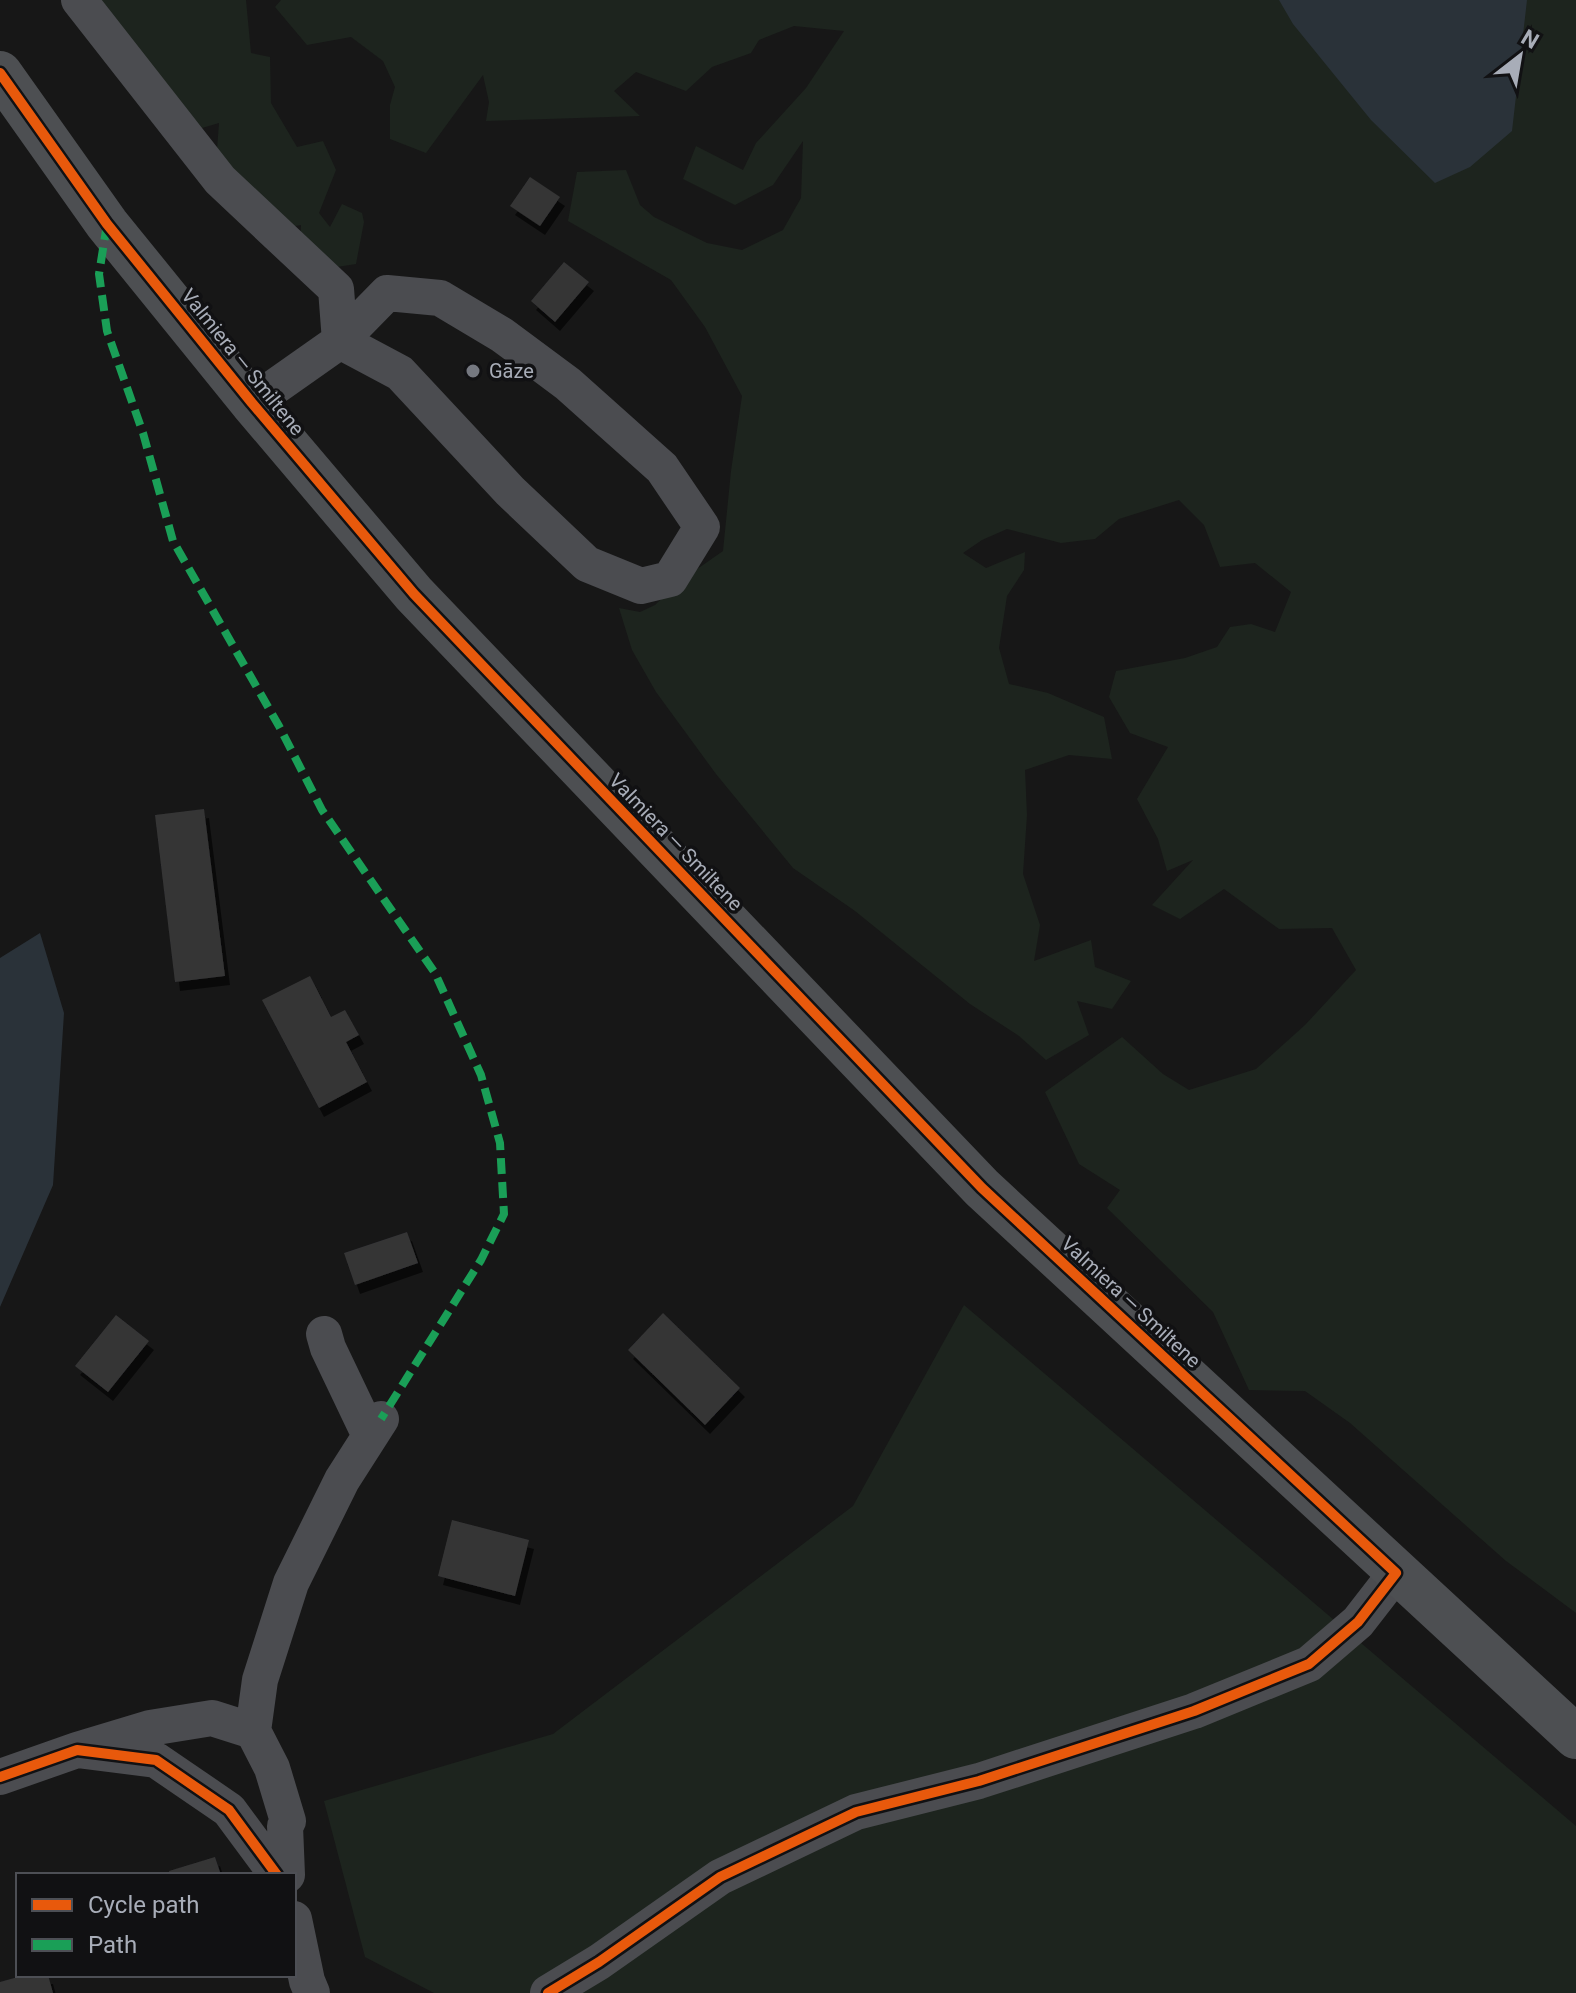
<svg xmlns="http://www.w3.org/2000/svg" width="1576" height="1993" viewBox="0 0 1576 1993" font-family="Roboto,sans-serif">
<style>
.green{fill:#1d241e}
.water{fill:#2a3239}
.building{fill:#353536;filter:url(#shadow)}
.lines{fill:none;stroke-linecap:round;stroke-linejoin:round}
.minor{stroke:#4b4c50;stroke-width:36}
.major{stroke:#4d4f52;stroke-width:44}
.quiet{stroke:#1a9f57;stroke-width:8;stroke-dasharray:16 8;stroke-linecap:butt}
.cycleway-casing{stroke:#111113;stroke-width:15}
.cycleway{stroke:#e8590c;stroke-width:10}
.poi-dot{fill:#757880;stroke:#111113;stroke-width:3}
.labels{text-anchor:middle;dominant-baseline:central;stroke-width:7;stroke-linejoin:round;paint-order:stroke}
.street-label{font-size:20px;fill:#a8adb8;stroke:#111113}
.poi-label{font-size:20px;fill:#a8adb8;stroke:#111113;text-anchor:start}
</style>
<defs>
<filter id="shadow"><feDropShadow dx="5" dy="9" stdDeviation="0" flood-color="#0009"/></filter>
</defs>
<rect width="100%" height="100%" fill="#171717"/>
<!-- green -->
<path class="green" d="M94,0H246L251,53L270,57L271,103L297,147L323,141L336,170L319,213L330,227L342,204L362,213L364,222L356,264L324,269L300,253L301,225L278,229L216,163L219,123L202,128Z
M281,0H1576V1613L1506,1561L1350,1423L1305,1391L1249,1390L1213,1312L1107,1208L1120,1190L1079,1164L1045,1092L1122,1037L1163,1074L1189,1090L1256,1069L1305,1025L1356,970L1332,928L1279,929L1224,889L1180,919L1152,905L1193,860L1167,871L1158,839L1137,799L1168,747L1130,733L1109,697L1116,671L1185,658L1217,647L1230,627L1251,624L1275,632L1291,592L1255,563L1220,567L1204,525L1179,500L1119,519L1095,539L1061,543L1007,529L982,540L963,553L986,568L1025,552L1024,570L1007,596L999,648L1009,684L1048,693L1104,717L1112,759L1069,755L1025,770L1027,815L1023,874L1040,925L1034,961L1091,940L1095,967L1131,981L1112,1009L1077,1001L1089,1035L1046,1060L1019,1036L970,1004L855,911L793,868L716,774L656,692L632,650L619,608L640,612L655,605L680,581L723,551L731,471L742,396L705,327L671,280L568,221L577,172L626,170L640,205L654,217L707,243L742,250L783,230L801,198L803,141L773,185L735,205L683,179L696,146L743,170L756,143L806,88L844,31L794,26L759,40L751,53L712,67L686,91L636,72L614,91L640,116L486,121L489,102L483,75L426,153L390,139V105L395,87L383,61L351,37L307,45L275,7Z
M964,1305L1576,1826V1993H434L365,1957L324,1801L553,1734L853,1506Z"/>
<!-- water -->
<path class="water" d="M1279,0H1527L1512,131L1470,167L1435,183L1371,120L1293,24Z
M40,933L64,1013L53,1185L0,1307V958Z"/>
<!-- building -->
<path class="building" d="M530,177L560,197L540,226L510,206Z
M564,262L589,282L555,322L531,301Z
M204,809L225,976L175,982L155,815Z
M310,976L331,1017L345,1010L359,1035L346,1042L367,1082L319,1108L262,1000Z
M407,1232L418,1263L355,1285L344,1253Z
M663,1313L740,1388L705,1425L628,1350Z
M116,1315L149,1341L108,1392L75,1366Z
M452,1520L529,1540L515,1596L438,1576Z
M215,1857L221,1875H170L169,1871Z
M25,1975H48L53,1993H0V1982Z"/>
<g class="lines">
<!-- minor -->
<path class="minor" d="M79,0L220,180L336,289L340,341
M252,403L340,341L400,373L510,491L587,564L641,586L670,579L702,527L662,468L568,384L502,335L440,298L387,293L340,341
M324,1334L328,1348L370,1436
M253,1731L260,1680L291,1583L342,1480L381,1419
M77,1750L150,1728L212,1718L253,1731L272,1768L288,1821L285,1826L287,1875
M0,1777L77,1750L156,1760L229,1810L277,1875
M294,1919L307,1981L312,1993
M548,1993L599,1962L720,1877L856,1812L979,1781L1194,1711L1309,1664L1358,1622L1396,1573"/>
<!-- major -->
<path class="major" d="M0,73L107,224L252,403L414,594L982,1188L1576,1737"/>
<!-- quiet -->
<path class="quiet" d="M107,224L99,274L107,331L143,433L173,541L279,726L322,810L435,973L481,1075L500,1143L504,1214L481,1260L381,1419"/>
<!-- cycleway casing -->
<g class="cycleway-casing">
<path id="cycleway" d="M0,73L107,224L252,403L414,594L982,1188L1396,1573L1358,1622L1309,1664L1194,1711L979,1781L856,1812L720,1877L599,1962L548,1993
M0,1777L77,1750L156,1760L229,1810L277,1875"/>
</g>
<!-- cycleway -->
<use href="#cycleway" class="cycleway"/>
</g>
<!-- markers -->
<circle class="poi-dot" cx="473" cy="371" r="8"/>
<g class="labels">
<!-- street labels -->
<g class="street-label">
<text transform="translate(243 362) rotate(51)">Valmiera — Smiltene</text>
<text transform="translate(676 842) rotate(46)">Valmiera — Smiltene</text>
<text transform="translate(1131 1302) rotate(43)">Valmiera — Smiltene</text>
</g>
<!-- poi labels -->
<g class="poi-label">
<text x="489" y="371">Gāze</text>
</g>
</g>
<!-- legend -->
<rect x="16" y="1873" width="280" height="104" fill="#111113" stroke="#4d4f55" stroke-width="2"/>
<rect x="32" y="1899" width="40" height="12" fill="#e8590c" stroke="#4d4f55" stroke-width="2"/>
<text x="88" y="1913" font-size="24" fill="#a8adb8">Cycle path</text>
<rect x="32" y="1939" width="40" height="12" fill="#1a9f57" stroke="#4d4f55" stroke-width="2"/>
<text x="88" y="1953" font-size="24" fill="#a8adb8">Path</text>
<!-- north arrow -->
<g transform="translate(1520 56) rotate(31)" stroke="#111113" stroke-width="6" paint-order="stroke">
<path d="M0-6L14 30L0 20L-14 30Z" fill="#a8adb8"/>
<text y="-12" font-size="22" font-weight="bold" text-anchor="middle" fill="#a8adb8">N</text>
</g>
</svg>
